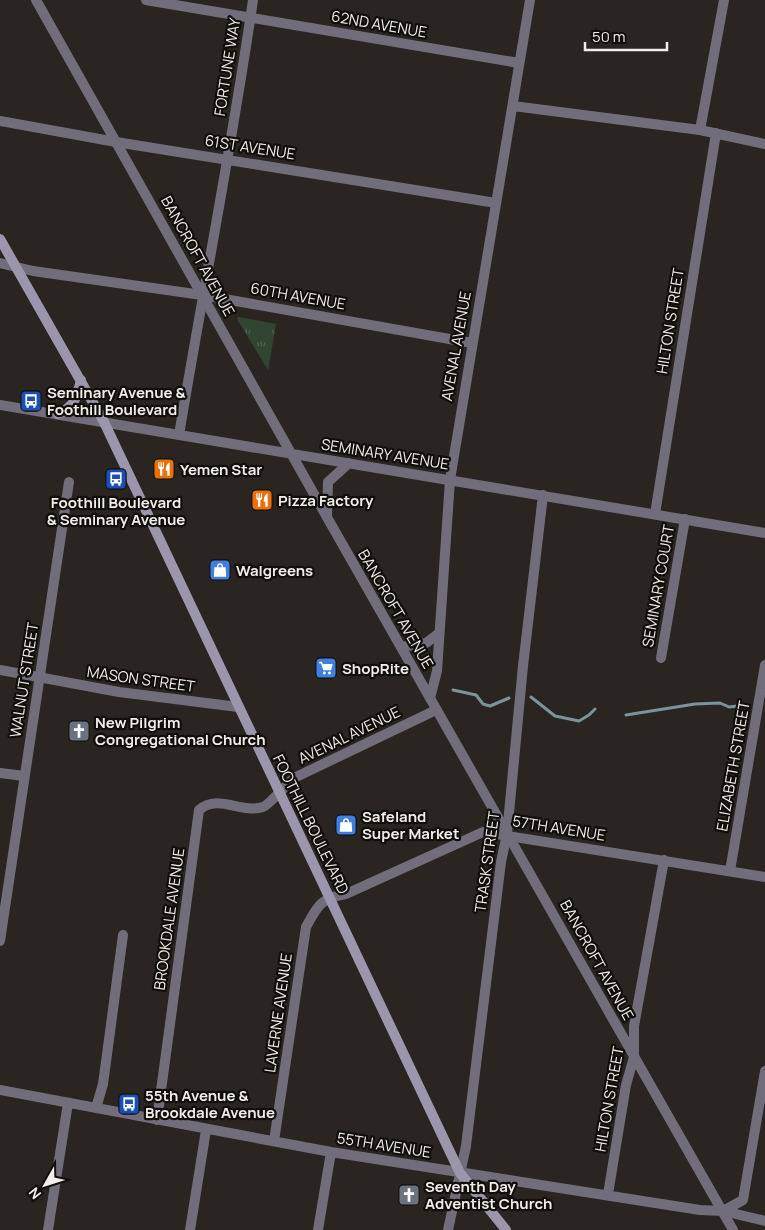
<svg xmlns="http://www.w3.org/2000/svg" width="765" height="1230" viewBox="0 0 765 1230" font-family="Manrope,sans-serif">
<style>
.grass{fill:url(#grass-tufts)}
.lines{fill:none;stroke-linecap:round;stroke-linejoin:round}
.stream{stroke:#7a939c;stroke-width:3}
.minor{stroke:#716d7b;stroke-width:10}
.tertiary{stroke:#716d7b;stroke-width:10}
.secondary{stroke:#9b96ac;stroke-width:10}
.labels{text-anchor:middle;dominant-baseline:central;stroke-width:4.5;stroke-linejoin:round;paint-order:stroke}
.street-label{font-size:15px;fill:#f1edea;stroke:#110f0c}
.poi-label{font-size:15px;font-weight:bold;fill:#f1edea;stroke:#110f0c;text-anchor:start}
</style>
<defs>
<pattern id="grass-tufts" width="24" height="20" patternUnits="userSpaceOnUse" patternTransform="scale(1.25)"><rect width="24" height="20" fill="#314631"/><path d="M3 7l-1-3M5 7V3M7 7l1-3M15 17l-1-3M17 17v-4M19 17l1-3" fill="none" stroke="#4f614f"/></pattern>
</defs>
<rect width="100%" height="100%" fill="#2a2520"/>
<!-- grass -->
<path class="grass" d="M238,317L276,324L268,370L237,319Z"/>
<g class="lines">
<!-- stream -->
<path class="stream" d="M453,690L476,695L483,704L490,706L509,698
M531,697L555,716L579,721L589,715L595,709
M626,715L695,704L720,703L729,707L746,705"/>
<!-- minor -->
<path class="minor" d="M146,0L519,63
M513,106L700,130L765,144
M0,121L116,142L496,203
M700,130L724,0
M0,263L33,271L202,295L472,343
M179,435C203,290 232,146 253,0
M655,514L716,133
M661,658L685,519
M0,670L119,692L238,707
M430,698L437,671L450,480L530,0
M0,773L24,776
M730,871L765,665
M0,941L69,482
M0,1090L331,1152L700,1210L723,1211L765,1221
M96,1108L103,1084L123,935
M157,1120L199,810C218,793 241,814 263,807C269,805 286,785 294,778L436,710
M274,1141L306,927C318,905 321,898 346,894L483,832L765,877
M608,1194L626,1085L634,1057V1026L664,860
M723,1211L743,1200L765,1071
M48,1230L68,1103
M190,1230L206,1130
M318,1230L331,1152
M448,1230L466,1146L501,862L507,834L523,666L543,495"/>
<!-- tertiary -->
<path class="tertiary" d="M36,0L328,519L733,1230
M0,405L765,533
M327,516L328,482L349,463
M401,647L426,643L438,634"/>
<!-- secondary -->
<path class="secondary" d="M0,239L104,422L460,1173L506,1230
M58,414C74,407 77,397 81,380"/>
</g>
<!-- icons -->
<defs>
<g id="bus-square" transform="scale(1.125)"><rect x="-9" y="-9" width="18" height="18" rx="4" fill="#1a4fb4" stroke="#110f0c"/><path d="M-5-6H5V4H4V6H2V4H-2V6H-4V4H-5ZM-3.5-4V0h7V-4ZM-3.5 1.2v1.5H-2V1.2ZM2 1.2v1.5H3.5V1.2Z" fill="#fff"/></g>
<g id="restaurant-square" transform="scale(1.125)"><rect x="-9" y="-9" width="18" height="18" rx="4" fill="#e8710a" stroke="#110f0c"/><path d="M-5-6h1v4h1v-4h1v4h1v-4h1v5L-1.5 .5V6h-2V.5L-5-1ZM5-6V6H3V1.5H1.5Q1.5-4 5-6Z" fill="#fff"/></g>
<g id="shop-square" transform="scale(1.125)"><rect x="-9" y="-9" width="18" height="18" rx="4" fill="#3f7fe0" stroke="#110f0c"/><path d="M-5-2.5h2.3a2.7 3.5 0 0 1 5.4 0H5L5.5 6h-11ZM-1.5-2.5h3a1.5 2.3 0 0 0-3 0Z" fill="#fff"/></g>
<g id="supermarket-square" transform="scale(1.125)"><rect x="-9" y="-9" width="18" height="18" rx="4" fill="#3f7fe0" stroke="#110f0c"/><path d="M-6-5.5h2.5l.6 2H6L4.5 2H-2.5L-4.4-4H-6ZM-1.5 3.2a1.3 1.3 0 1 0 .1 0ZM3 3.2a1.3 1.3 0 1 0 .1 0Z" fill="#fff"/></g>
<g id="church-square" transform="scale(1.125)"><rect x="-9" y="-9" width="18" height="18" rx="4" fill="#6b7280" stroke="#110f0c"/><path d="M-1.2-6h2.4v3.5h3.3v2.4h-3.3V6h-2.4V-.1h-3.3v-2.4h3.3Z" fill="#fff"/></g>
</defs>
<g fill-rule="evenodd">
<use href="#bus-square" x="31" y="401"/>
<use href="#restaurant-square" x="164" y="469"/>
<use href="#bus-square" x="116" y="479"/>
<use href="#restaurant-square" x="262" y="500"/>
<use href="#shop-square" x="220" y="570"/>
<use href="#supermarket-square" x="326" y="668"/>
<use href="#church-square" x="79" y="731"/>
<use href="#shop-square" x="346" y="825"/>
<use href="#bus-square" x="129" y="1104"/>
<use href="#church-square" x="409" y="1195"/>
</g>
<g class="labels">
<!-- street labels -->
<g class="street-label">
<text transform="translate(379 24) rotate(10)">62ND AVENUE</text>
<text transform="translate(227 67) rotate(-81)">FORTUNE WAY</text>
<text transform="translate(250 147) rotate(9)">61ST AVENUE</text>
<text transform="translate(198 256) rotate(61)">BANCROFT AVENUE</text>
<text transform="translate(298 296) rotate(10)">60TH AVENUE</text>
<text transform="translate(670 321) rotate(-81)">HILTON STREET</text>
<text transform="translate(456 346) rotate(-80)">AVENAL AVENUE</text>
<text transform="translate(385 454) rotate(9)">SEMINARY AVENUE</text>
<text transform="translate(658 586) rotate(-80)">SEMINARY COURT</text>
<text transform="translate(396 609) rotate(60)">BANCROFT AVENUE</text>
<text transform="translate(141 679) rotate(8)">MASON STREET</text>
<text transform="translate(24 680) rotate(-81)">WALNUT STREET</text>
<text transform="translate(349 735) rotate(-26)">AVENAL AVENUE</text>
<text transform="translate(733 766) rotate(-80)">ELIZABETH STREET</text>
<text transform="translate(311 824) rotate(64)">FOOTHILL BOULEVARD</text>
<text transform="translate(559 828) rotate(9)">57TH AVENUE</text>
<text transform="translate(487 862) rotate(-82)">TRASK STREET</text>
<text transform="translate(169 919) rotate(-82)">BROOKDALE AVENUE</text>
<text transform="translate(597 960) rotate(61)">BANCROFT AVENUE</text>
<text transform="translate(278 1013) rotate(-82)">LAVERNE AVENUE</text>
<text transform="translate(609 1099) rotate(-80)">HILTON STREET</text>
<text transform="translate(384 1145) rotate(9)">55TH AVENUE</text>
</g>
<!-- poi labels -->
<g class="poi-label">
<text x="47" y="392">Seminary Avenue &amp;<tspan x="47" dy="17">Foothill Boulevard</tspan></text>
<text x="180" y="469">Yemen Star</text>
<text x="278" y="500">Pizza Factory</text>
<text x="116" y="502" text-anchor="middle">Foothill Boulevard<tspan x="116" dy="17">&amp; Seminary Avenue</tspan></text>
<text x="236" y="570">Walgreens</text>
<text x="342" y="668">ShopRite</text>
<text x="95" y="722">New Pilgrim<tspan x="95" dy="17">Congregational Church</tspan></text>
<text x="362" y="816">Safeland<tspan x="362" dy="17">Super Market</tspan></text>
<text x="145" y="1095">55th Avenue &amp;<tspan x="145" dy="17">Brookdale Avenue</tspan></text>
<text x="425" y="1186">Seventh Day<tspan x="425" dy="17">Adventist Church</tspan></text>
</g>
</g>
<!-- north arrow -->
<g transform="translate(45 1185) rotate(231)" stroke="#110f0c" stroke-width="4" paint-order="stroke">
<path d="M0-4L9 19L0 12L-9 19Z" fill="#f1edea"/>
<text y="-8" font-size="14" font-weight="bold" text-anchor="middle" fill="#f1edea">N</text>
</g>
<!-- scale -->
<path d="M585 42v8h82v-8" fill="none" stroke="#f1edea" stroke-width="2.5"/>
<text x="592" y="42" font-size="15" fill="#f1edea" stroke="#110f0c" stroke-width="4" paint-order="stroke">50 m</text>
</svg>
